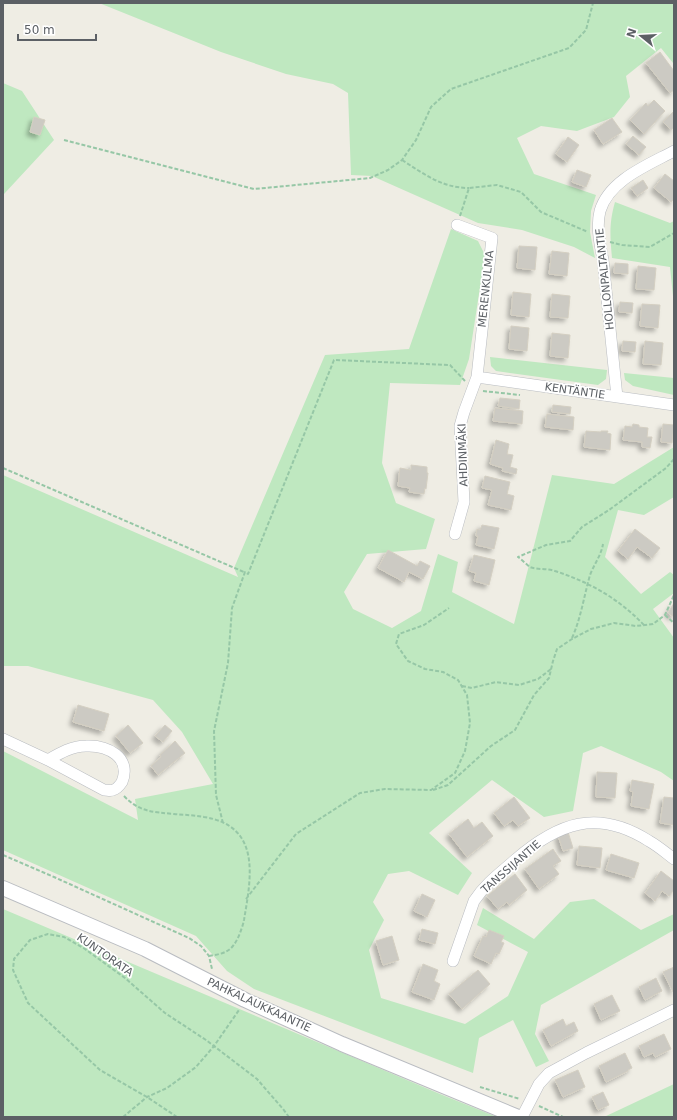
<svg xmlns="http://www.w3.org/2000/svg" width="677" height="1120" viewBox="0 0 677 1120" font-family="'DejaVu Sans',sans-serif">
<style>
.green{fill:#bfe8c0}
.building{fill:#cccac3;stroke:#d4cfc2;filter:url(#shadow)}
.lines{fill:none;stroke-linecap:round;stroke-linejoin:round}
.minor-casing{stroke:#b9bcc1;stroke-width:12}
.tertiary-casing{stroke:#b9bcc1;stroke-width:16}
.path{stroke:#96c7a6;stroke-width:2;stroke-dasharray:4 2;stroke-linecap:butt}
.minor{stroke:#fff;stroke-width:11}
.tertiary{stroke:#fff;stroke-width:14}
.labels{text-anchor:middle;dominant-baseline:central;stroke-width:3.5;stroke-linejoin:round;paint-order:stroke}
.street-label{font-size:11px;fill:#5c6065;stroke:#fff}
</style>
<defs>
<filter id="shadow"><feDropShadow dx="-3.5" dy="3.5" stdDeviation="2" flood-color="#0004"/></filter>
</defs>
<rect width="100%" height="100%" fill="#efede4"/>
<!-- green -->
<path class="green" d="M99,3H674V38L673,39L674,63H673L661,48L626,76L630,97L614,117L577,131L541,126L517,138L534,174L596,195L591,211L590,232L595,258L574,247L522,230L478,223L372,176L351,175L348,93L333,84L286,74L221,52Z
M3,83L22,91L54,140L4,194Z
M615,202L670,223L674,221V306L670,267L612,258C610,236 609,223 615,202Z
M451,229L478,241L485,255L469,359L460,385L390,383L382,463L396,503L435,519L426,549L367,554L344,592L353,609L392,628L421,611L438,554L458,562L452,592L514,624L552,475L614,484L674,447V497L644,515L618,510L605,557L641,594L670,572L674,575V593L653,609L674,638V781L661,772L601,746L583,753L573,811L544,817L492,780L429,833L472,873L458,895L409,871L388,874L373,902L384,920L369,950L381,998L465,1024L508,996L528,952L477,925L483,908L534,939L570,902L594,899L641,930L674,914V930L541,1005L535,1034L549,1061L536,1067L513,1020L479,1038L473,1073L254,989L227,971L196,936L3,850V751L138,820L135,799L213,784L182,732L153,700L28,666H3V475L238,577L234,568L325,355L409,349Z
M490,357L607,370L606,379L598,385L496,371L491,366Z
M624,373L674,378V395L633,386L625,380Z
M3,909L440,1094L497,1117H3Z
M674,1084V1117H604Z"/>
<!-- building -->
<path class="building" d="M660,52L674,71V90L670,93L646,63Z
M654,100L665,111L644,134L630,120L646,103L648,106Z
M674,111V127L671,130L663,122Z
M34,117L45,120L40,135L30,132Z
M612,118L622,132L603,144L594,130Z
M633,136L646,147L639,155L626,144Z
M568,137L579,145L567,162L556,154Z
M577,170L591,175L586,187L572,182Z
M665,174L674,181V199L671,202L654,188Z
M643,180L648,188L637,196L631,188Z
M519,246L537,247L535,270L517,268Z
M552,251L569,253L567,276L549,274Z
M615,263L628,264V274L614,273Z
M638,266L656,268L654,290L636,289Z
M513,292L531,294L529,317L511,315Z
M552,294L570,296L568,318L550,317Z
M620,302L633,303L632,313L619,312Z
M642,304L660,305L658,328L640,326Z
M511,326L529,328L527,351L509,349Z
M552,333L570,335L568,358L550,356Z
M623,341L636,342L635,352L622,351Z
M645,341L663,343L661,365L643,364Z
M500,398L520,400L519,409L498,406Z
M553,405L571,407L570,414L552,412Z
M495,408L523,411L522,424L493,421Z
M547,414L574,417L573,430L545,427Z
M633,424L639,425V427L648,428L647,437H652L650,448L642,447V442L623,440L625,426L632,427Z
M663,424L674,425L672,443L661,442Z
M586,431L601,432V431H608L607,433L611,434L610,450L584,447Z
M496,440L509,444L507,454L513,455L510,467L517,469L516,474L502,471L503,468L490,464Z
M411,465L427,467V473H428L426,489L425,488L424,494L409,492L410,488L398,486L400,468L411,470Z
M485,476L510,482L507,494L514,496L511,510L488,505L492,490L482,488Z
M482,525L499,528L494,549L476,545L478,536H476L477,529L480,530Z
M635,529L660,548L652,558L637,547L628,559L618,551Z
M388,550L417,566L420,561L430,566L423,579L409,572L404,582L378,568Z
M474,555L495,560L489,585L474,581L476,573L469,571Z
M674,603V617L668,613Z
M78,705L109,714L104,731L73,722Z
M128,725L143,743L130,753L116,736Z
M165,725L172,731L163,742L155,736Z
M175,741L185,753L158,775L151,766L161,757L160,755Z
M597,772L617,773L615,798L596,797Z
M632,780L654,784L649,809L631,806L633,792L630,791Z
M514,797L530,818L518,826L513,820L504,826L494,813Z
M664,797L674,798V825L660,823Z
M468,819L474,828L482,822L493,836L467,857L449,834Z
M568,832L573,848L563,851L558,835Z
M579,846L602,848L600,868L577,865Z
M553,849L561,861L553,866L559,874L539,889L525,869Z
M611,854L639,863L634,878L606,870Z
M661,871L674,881V890L669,896L662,891L655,901L645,893Z
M515,874L527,890L509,905L507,902L498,909L487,896Z
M422,894L435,900L427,917L414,911Z
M422,929L438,933L435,944L419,940Z
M489,930L504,936L501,942L504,943L499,954L496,953L491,964L474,956L483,936L486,937Z
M392,936L399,960L383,965L376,941Z
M423,964L438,970L434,981L440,984L434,1000L412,992Z
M674,967V991L673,992L663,972Z
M478,970L490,984L462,1009L449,994Z
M656,978L662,991L645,1000L639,987Z
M612,995L620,1011L601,1020L594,1004Z
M563,1019L566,1026L574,1022L578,1031L551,1046L543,1030Z
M664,1034L671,1049L655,1057L653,1053L644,1057L639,1046Z
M625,1053L632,1068L628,1070V1071L606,1082L599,1066Z
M578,1070L585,1087L563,1097L555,1080Z
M603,1092L609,1105L598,1110L592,1097Z"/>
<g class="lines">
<!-- minor casing -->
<g class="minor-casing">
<path id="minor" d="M477,377L674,405
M617,397L603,260C600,244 596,227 600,211C609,180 648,165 674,151
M455,534L464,502L460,426L464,412L477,377L492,238L457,225
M3,739L48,760L104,790C107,790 111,791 113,790C117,789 120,785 122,782C132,757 107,745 86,746C72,746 60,753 48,760
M453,961L474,901C485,884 500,873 515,860C558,823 597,808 649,841C658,846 666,853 674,859
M522,1117L539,1084L549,1073L586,1053L674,1010"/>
</g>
<!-- tertiary casing -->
<g class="tertiary-casing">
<path id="tertiary" d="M3,888L145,949L245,1000L342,1044L518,1117"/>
</g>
<!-- path -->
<path class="path" d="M64,140L254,189L370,178L388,170L402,160L416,140L431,107L451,89L569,48L586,30L593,3
M402,160C424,174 442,188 469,188
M460,216L469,188L497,185L521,192L541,212L588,232
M610,242L622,245L650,247L674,233
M483,391L520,395
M3,468L244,572
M665,615L674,623
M644,625C618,598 589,582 555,571C547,568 537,570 530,567C526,564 522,560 518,557L546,545L570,541L582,527L609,510L666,468L674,459
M572,638C581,618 584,596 590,575C594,564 601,556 603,544
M462,686L472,688L496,682L519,685L538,679L551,669
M433,790L448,785L491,746L515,730L534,695L549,678L553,661L557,649L572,639L591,629L614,623L636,626L653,624L665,615L674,595
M124,796C139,812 153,812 174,814C184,815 194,815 204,817C262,826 251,878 244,920C242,929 236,947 227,951C222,954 215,955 209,956
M223,823L216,795L214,731L228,663L232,608L245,572L248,574L334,360L450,365L465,381
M3,855L54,877L189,938L201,946L209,956L212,969
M246,899L296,834L360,793L385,789L431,790L455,773L465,751L470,723L467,695L458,680L443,672L425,669L408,661L396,644L399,634L424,625L449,608
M480,1087L520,1099
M539,1106L563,1117
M123,1117L147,1097L167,1088L196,1067L214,1046L239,1010
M177,1117L147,1097L100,1070L28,1003L13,970L14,959L30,940L48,934L64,937L85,949L125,978L165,1013L206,1040L257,1079L283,1109L289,1117"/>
<!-- minor -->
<use href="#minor" class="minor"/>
<!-- tertiary -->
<use href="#tertiary" class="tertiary"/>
</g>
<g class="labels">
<!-- street labels -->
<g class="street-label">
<text transform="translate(605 279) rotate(-96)">HOLLONPALTANTIE</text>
<text transform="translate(486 289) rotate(-84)">MERENKULMA</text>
<text transform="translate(575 391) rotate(8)">KENTÄNTIE</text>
<text transform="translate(463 455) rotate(-92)">AHDINMÄKI</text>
<text transform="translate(511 867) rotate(-41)">TANSSIJANTIE</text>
<text transform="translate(105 955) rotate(35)">KUNTORATA</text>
<text transform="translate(259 1005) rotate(25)">PAHKALAUKKAANTIE</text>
</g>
</g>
<!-- border -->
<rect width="677" height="1120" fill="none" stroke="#5c6065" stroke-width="8"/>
<!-- north arrow -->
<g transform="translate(641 36) rotate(288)" stroke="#ffffff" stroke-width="3" paint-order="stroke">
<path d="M0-3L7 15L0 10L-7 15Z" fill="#5c6065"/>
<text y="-6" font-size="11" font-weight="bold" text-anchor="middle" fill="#5c6065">N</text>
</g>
<!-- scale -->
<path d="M18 34v6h78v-6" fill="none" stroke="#5c6065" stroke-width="2"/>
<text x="24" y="34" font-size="12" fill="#5c6065" stroke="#ffffff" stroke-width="3" paint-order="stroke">50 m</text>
</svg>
